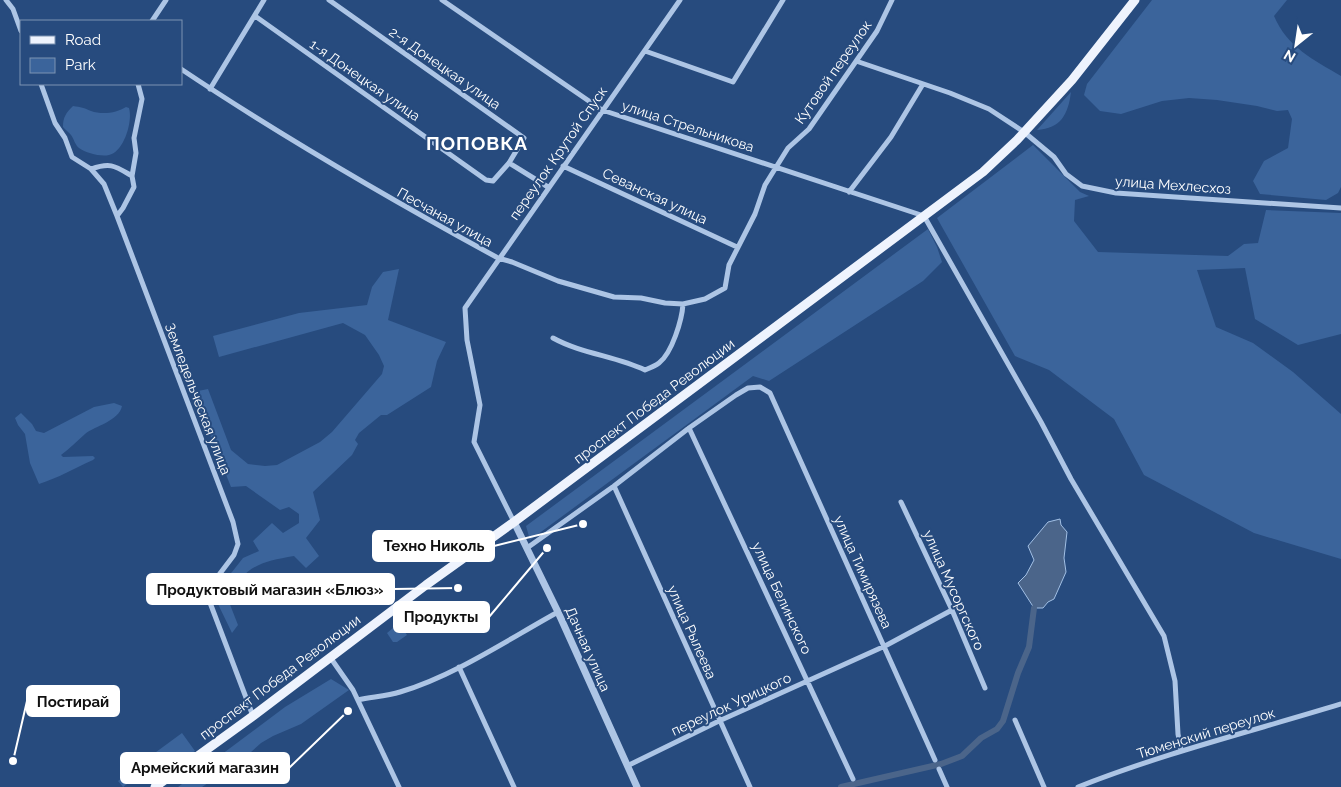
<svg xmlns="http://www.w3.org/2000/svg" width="1341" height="787" viewBox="0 0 1341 787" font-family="Raleway,sans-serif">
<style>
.green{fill:#3b649b}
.water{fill:#4b658a;stroke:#a2c0e5}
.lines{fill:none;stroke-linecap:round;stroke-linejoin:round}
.canal{stroke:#4b658a;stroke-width:6}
.minor{stroke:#adc5e5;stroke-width:5}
.tertiary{stroke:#adc5e5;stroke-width:7}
.primary{stroke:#eef3fd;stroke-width:9}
.labels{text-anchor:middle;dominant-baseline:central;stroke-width:4;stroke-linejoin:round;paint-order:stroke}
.street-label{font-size:14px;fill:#fff;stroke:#274b7e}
.district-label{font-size:19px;font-weight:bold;letter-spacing:1px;fill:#fff;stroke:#274b7e}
.leader{fill:none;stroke:#fff;stroke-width:2}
.callout-dot{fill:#fff;stroke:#274b7e;stroke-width:2}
.callout{fill:#fff;stroke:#fff;stroke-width:2}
.callout-label{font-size:15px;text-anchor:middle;font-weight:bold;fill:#111}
</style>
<rect width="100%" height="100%" fill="#274b7e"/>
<!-- green -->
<path class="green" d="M1152,0H1287L1274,16C1287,47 1314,60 1341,76V187L1338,193L1326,200L1260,194L1253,181L1264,161L1288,148L1292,119L1288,110L1277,111L1257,106L1217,100L1189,98L1162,101L1121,114L1100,111L1084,95L1087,84Z
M1071,92C1068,115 1061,128 1037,130Z
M73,106C81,107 84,108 91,111C102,115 117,113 126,107L129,108C133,121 124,152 109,155C101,157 86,153 79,148C75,145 74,139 71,135C69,132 65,130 63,127C63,117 66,113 73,106Z
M1033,145L1080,192L1089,196L1075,200L1074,221L1098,252L1228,256L1244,244L1258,243L1266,210L1341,213V334L1298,345L1255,319L1245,268L1197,270L1216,327L1253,343L1293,372L1341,414V559L1254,533L1144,475L1114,419L1049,370L1015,356L937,218Z
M928,229L937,247L942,262L923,281L769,381L753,376L530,540L526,526Z
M399,269L388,320L446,342L437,361L431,387L387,415H381L359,433L355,440L358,444L352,455L313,492L320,520L306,538L319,556L306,568L294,556C259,562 241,567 229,602L238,625L232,633L216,600V587L232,572L243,558L259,551L253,541L272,523L283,533L299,523V514L289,507L280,510L246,486L231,487L193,392L208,389L231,450L248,464L265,466L277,465L320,442L332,432L382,374L384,366L379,355L365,335L343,323L219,357L213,336L299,313L367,305L372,287L383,272Z
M114,403L122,406C119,421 95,426 85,434C77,441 69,449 61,455L63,457L93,456L95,458L93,460C75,468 58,478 39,484L30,463L25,434L18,425L15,418L21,413L32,424L36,431L44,433L94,407Z
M399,623L407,635L397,642H393L387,633Z
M331,679L349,690L301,724L273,736L261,743L240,762L202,787H178L285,707Z
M182,733L195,751L164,773L152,755Z
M132,771L135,778L123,787L118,781Z"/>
<!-- water -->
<path class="water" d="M1060,519L1061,525L1067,532L1064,558L1066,572L1054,599L1048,602L1043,608H1034L1018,583L1026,575L1034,560L1028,546L1048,522Z"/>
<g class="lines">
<!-- canal -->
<path class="canal" d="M841,787L941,764L962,756L981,738L997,729L1003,721L1018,673L1029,647L1034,608"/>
<!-- minor -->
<path class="minor" d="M6,0L13,9L21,31
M442,0L602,110L924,216L1041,422L1071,479L1164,636L1175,681L1178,734L1181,750
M255,16L486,180L493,181L509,163L524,138L329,0
M152,21L166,0
M645,51L733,82L783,0
M856,61L950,93L989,109L1024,132L1054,157L1066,174L1082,186L1116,193L1341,208
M181,69C284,138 390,199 498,258L512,262L558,281L614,297L641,298L665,303L683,304L705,299L725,288L729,265L755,214L765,185L788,148L809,129L877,31L892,0
M41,84L55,123L65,138L72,157L91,169L104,184L117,216
M138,84L142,99L134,138L136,153L132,176L134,187L123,208L117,216L233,522L238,544L234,555L209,588V600L253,716
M210,89L264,0
M509,163L548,187
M563,166L737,247
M91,169C111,162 115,166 132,176
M849,192L891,137L923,84
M553,338C582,354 616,356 645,370C650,368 655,366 659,363C672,353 682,320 683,304
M689,428L853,779
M614,486L750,787
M901,502L952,610L985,688
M514,522L474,442L480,405L467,340L465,308L680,0
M527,548L614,486L689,428L736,395L748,388L760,387L770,393L935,760
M330,657L353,690L399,787
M459,667L514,787
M358,700C372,697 387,696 400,692C454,676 509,639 558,612
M1015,720L1044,787
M627,766L719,721L885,646L952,610
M939,769L947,787
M1078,787C1164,753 1253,731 1341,704"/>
<!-- tertiary -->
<path class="tertiary" d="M514,522L558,612L637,787"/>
<!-- primary -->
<path class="primary" d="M155,787L253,716L426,585L514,522L983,172L1017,140L1072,80L1135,0"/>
</g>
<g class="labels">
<!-- street labels -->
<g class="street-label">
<text transform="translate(445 68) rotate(35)">2-я Донецкая улица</text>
<text transform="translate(833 72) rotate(-55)">Кутовой переулок</text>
<text transform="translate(365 80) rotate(35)">1-я Донецкая улица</text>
<text transform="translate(688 126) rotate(18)">улица Стрельникова</text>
<text transform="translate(558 153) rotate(-55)">переулок Крутой Спуск</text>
<text transform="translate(1173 185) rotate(4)">улица Мехлесхоз</text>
<text transform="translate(655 196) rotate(25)">Севанская улица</text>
<text transform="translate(445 217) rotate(29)">Песчаная улица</text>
<text transform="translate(198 399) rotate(69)">Земледельческая улица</text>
<text transform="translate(654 401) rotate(-37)">проспект Победа Революции</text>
<text transform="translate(863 572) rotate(66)">улица Тимирязева</text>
<text transform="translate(954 590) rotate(66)">улица Мусоргского</text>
<text transform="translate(782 598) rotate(65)">улица Белинского</text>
<text transform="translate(692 632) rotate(66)">улица Рылеева</text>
<text transform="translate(588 649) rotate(66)">Дачная улица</text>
<text transform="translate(280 677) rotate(-37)">проспект Победа Революции</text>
<text transform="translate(731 704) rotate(-25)">переулок Урицкого</text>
<text transform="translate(1206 733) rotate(-17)">Тюменский переулок</text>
</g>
<!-- district labels -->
<g class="district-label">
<text x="477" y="143">ПОПОВКА</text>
</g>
</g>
<!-- callouts -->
<path class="leader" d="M583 524L494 546M458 588L394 589M547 548L489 617M13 761L27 701M348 711L289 768"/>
<g class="callout-dot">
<circle cx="583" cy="524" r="5"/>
<circle cx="458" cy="588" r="5"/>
<circle cx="547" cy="548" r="5"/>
<circle cx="13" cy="761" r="5"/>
<circle cx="348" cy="711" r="5"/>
</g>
<g class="callout">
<rect x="373" y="531" width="121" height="30" rx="5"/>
<rect x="147" y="574" width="247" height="30" rx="5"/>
<rect x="394" y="602" width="95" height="30" rx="5"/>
<rect x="27" y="686" width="92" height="30" rx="5"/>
<rect x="121" y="753" width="168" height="30" rx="5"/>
</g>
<g class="callout-label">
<text x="434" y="551">Техно Николь</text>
<text x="270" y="595">Продуктовый магазин «Блюз»</text>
<text x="441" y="622">Продукты</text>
<text x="73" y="707">Постирай</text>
<text x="205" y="773">Армейский магазин</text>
</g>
<!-- legend -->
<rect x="20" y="20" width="162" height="65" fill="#274b7e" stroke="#7d93b2"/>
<rect x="30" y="36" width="25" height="8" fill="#eef3fd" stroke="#7d93b2"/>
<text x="65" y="45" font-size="15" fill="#ffffff">Road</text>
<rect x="30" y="58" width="25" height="15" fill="#3b649b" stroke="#7d93b2"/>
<text x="65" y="70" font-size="15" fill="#ffffff">Park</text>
<!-- north arrow -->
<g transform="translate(1296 45) rotate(210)" stroke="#274b7e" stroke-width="4" paint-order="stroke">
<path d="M0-4L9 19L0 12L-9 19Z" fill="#ffffff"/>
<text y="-8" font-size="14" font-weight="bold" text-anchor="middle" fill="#ffffff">N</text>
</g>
</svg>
